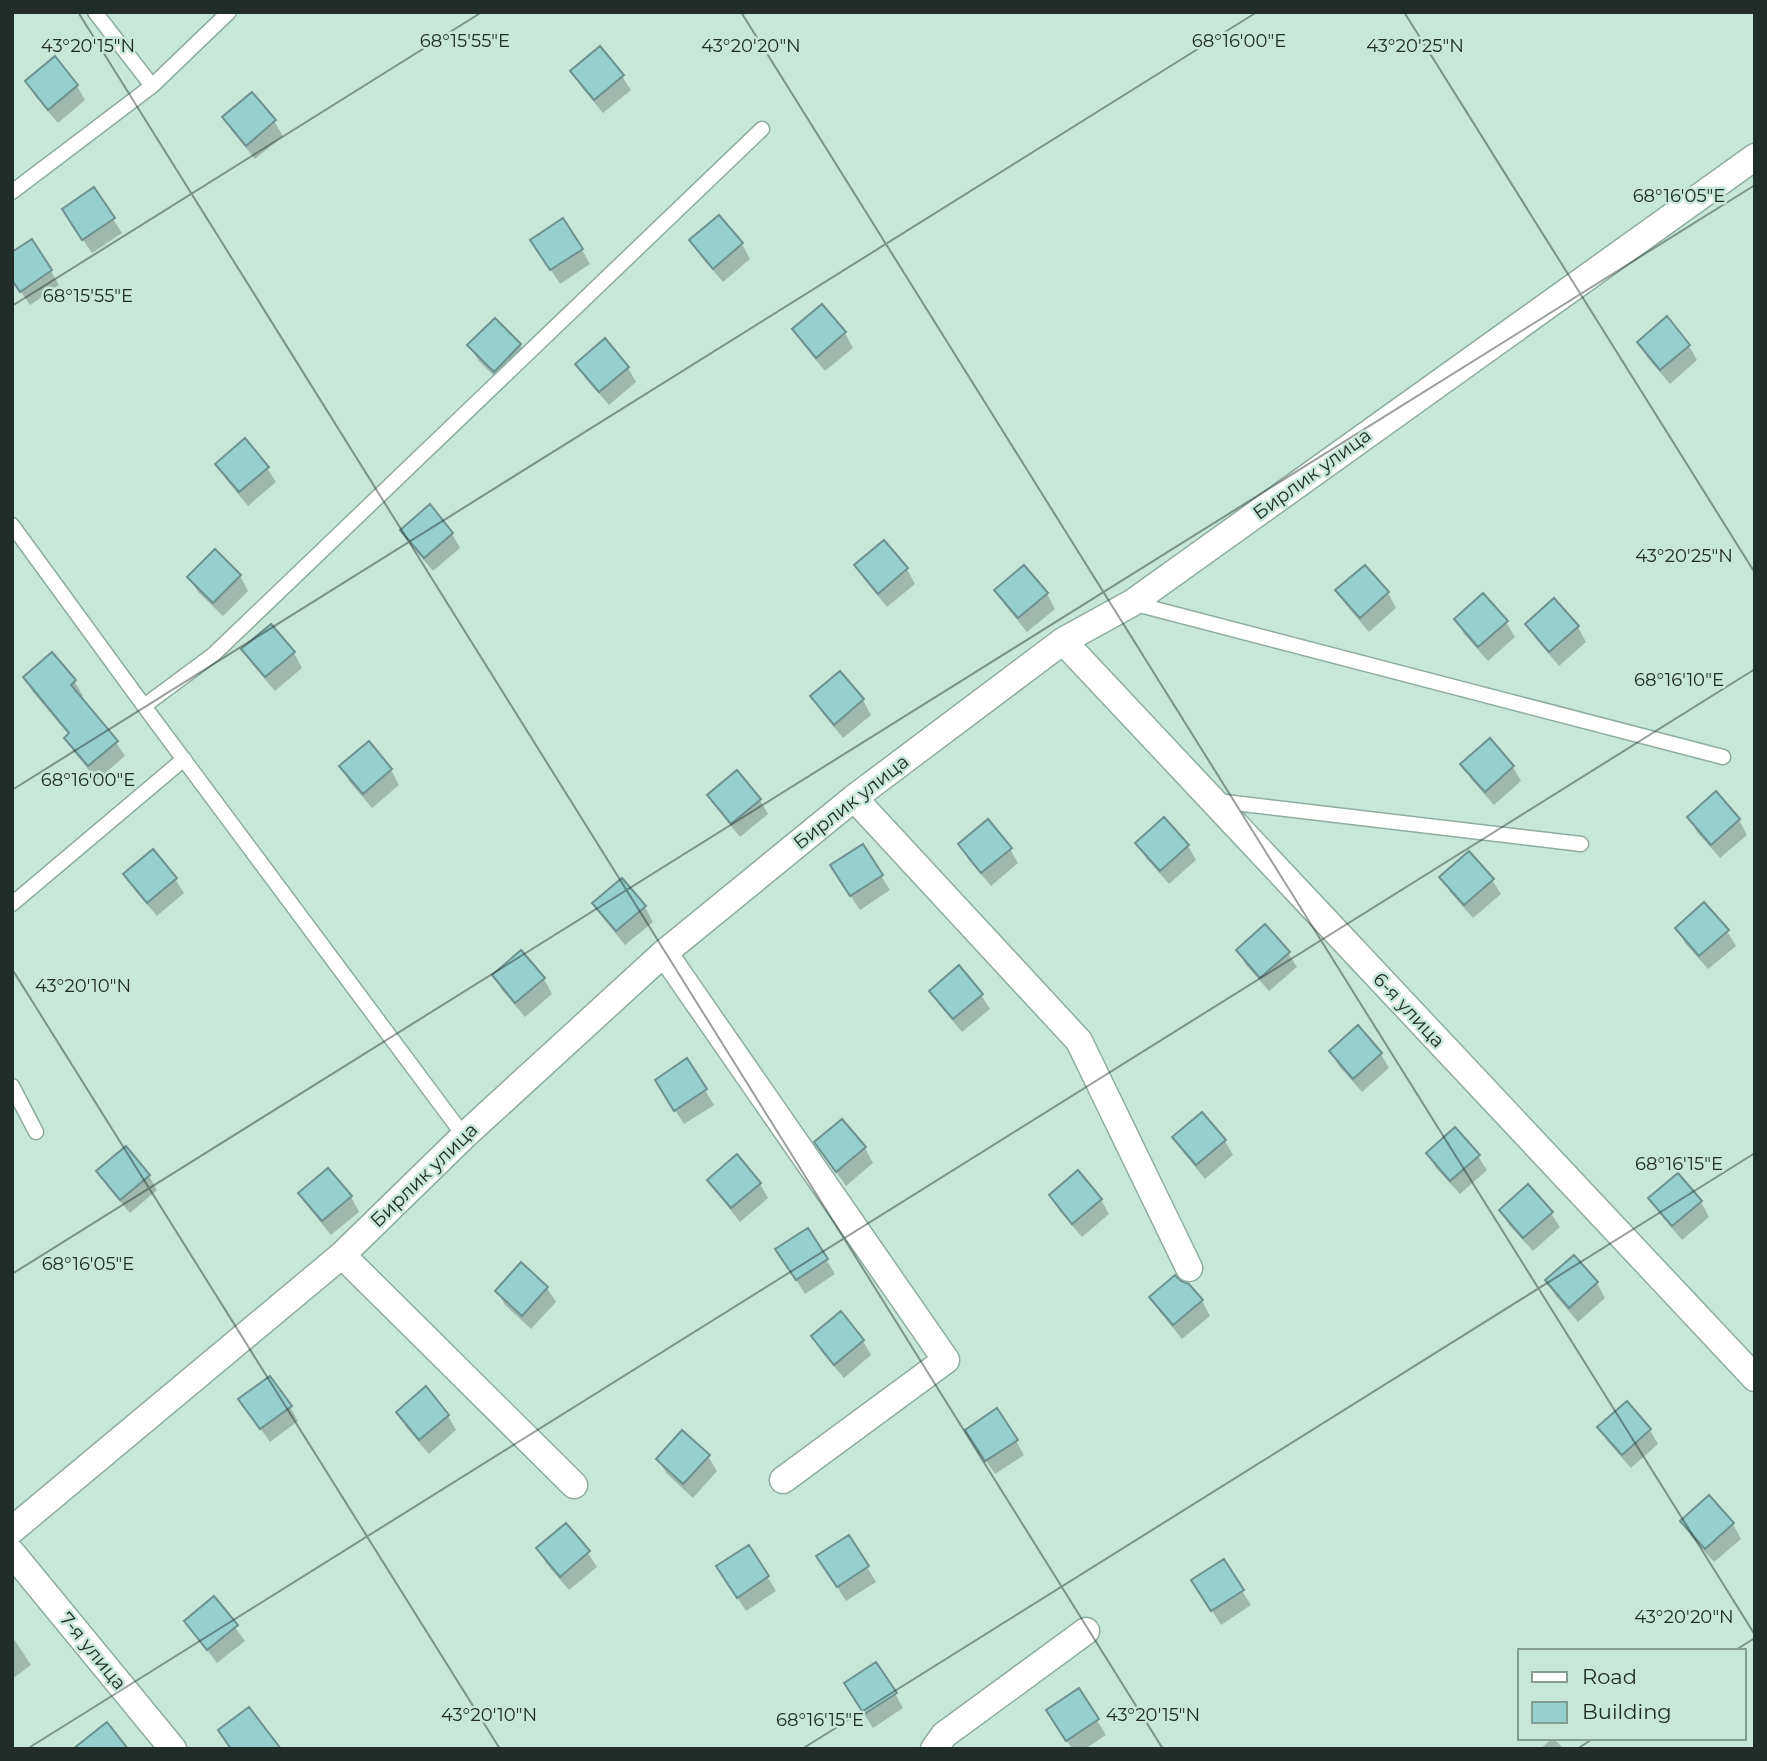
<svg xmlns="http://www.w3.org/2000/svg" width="1767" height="1761" viewBox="0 0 1767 1761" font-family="Montserrat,sans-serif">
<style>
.shadow{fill:#0003}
.building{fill:#95d0cc;stroke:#6e928f;stroke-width:2}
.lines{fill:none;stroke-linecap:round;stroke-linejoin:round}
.service-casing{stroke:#8dad9f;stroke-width:17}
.minor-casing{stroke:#8dad9f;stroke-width:29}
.service{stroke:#fff;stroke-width:14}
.minor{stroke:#fff;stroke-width:26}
.ticks{fill:none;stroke:#202d28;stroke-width:2;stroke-opacity:0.45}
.labels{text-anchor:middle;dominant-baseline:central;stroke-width:5;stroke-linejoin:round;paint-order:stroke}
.street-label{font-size:19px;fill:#202d28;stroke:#c7e7d9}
.ticks-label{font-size:18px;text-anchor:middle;fill:#202d28;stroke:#c7e7d9;stroke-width:5;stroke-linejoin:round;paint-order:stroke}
</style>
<rect width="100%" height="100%" fill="#c7e7d9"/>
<!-- shadow -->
<path class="shadow" d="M572,72L622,76L631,90L603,113L581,86Z
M27,82L77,86L85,100L58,123L35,96Z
M224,117L274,121L283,136L255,159L233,132Z
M719,217L742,244L750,259L723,282L700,255L691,240Z
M113,219L122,233L92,253L72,224Z
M582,250L590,264L560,284L541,255Z
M51,271L59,285L30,305L12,279Z
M495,320L520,345L528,360L503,385L478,360L470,346Z
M795,329L845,333L853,348L825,371L803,344Z
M1639,342L1689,346L1697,360L1670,384L1647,357Z
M578,364L628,368L636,382L609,405L586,379Z
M217,464L267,468L276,482L248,506L225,478Z
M402,530L452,534L460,548L433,571L410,544Z
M884,542L907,569L915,584L887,607L865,580L856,566Z
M215,551L240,576L248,591L223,616L198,592L189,577Z
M1024,567L1047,594L1055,609L1027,632L1005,605L997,590Z
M1365,567L1388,593L1396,608L1369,632L1346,605L1338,591Z
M1554,601L1578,627L1586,642L1559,666L1536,639L1527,625Z
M1456,620L1506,622L1515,637L1488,661L1464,634Z
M244,649L294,653L302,668L275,691L252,664Z
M52,655L75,682L83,696L80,699L116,742L125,756L97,780L74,752L66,738L69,735L33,692L25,678Z
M840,673L863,700L871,715L843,738L821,711L813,697Z
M368,743L391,770L399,785L372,808L349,781L341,766Z
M1463,764L1513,767L1521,781L1494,805L1471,779Z
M1716,794L1739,820L1747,835L1720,858L1697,832L1689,817Z
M709,796L760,800L768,814L740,837L718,810Z
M1138,843L1188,846L1196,860L1169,884L1146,858Z
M960,845L1010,849L1018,863L991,886L968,859Z
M862,846L890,890L860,910L840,880Z
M125,875L175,879L184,893L157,916L134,889Z
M1442,877L1492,880L1501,894L1473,918L1450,892Z
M594,903L645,907L653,922L625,945L603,918Z
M1677,928L1727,931L1736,946L1708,969L1685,943Z
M1238,950L1288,953L1297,967L1269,991L1246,965Z
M521,952L544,979L552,994L525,1017L502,990L494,975Z
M931,991L981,995L990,1009L962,1032L940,1006Z
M1331,1051L1381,1054L1389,1068L1362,1092L1339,1066Z
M687,1060L714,1105L684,1124L665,1095Z
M842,1121L865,1148L873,1163L846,1186L816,1143Z
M1174,1137L1225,1141L1233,1155L1205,1179L1183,1152Z
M1428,1153L1478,1156L1487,1170L1460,1194L1436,1168Z
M99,1172L149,1176L157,1190L130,1213L107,1186Z
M1678,1176L1701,1202L1709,1217L1682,1240L1659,1213L1651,1199Z
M709,1180L760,1184L768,1198L740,1222L718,1194Z
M300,1194L351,1197L359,1212L331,1235L309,1208Z
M1051,1196L1101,1200L1109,1214L1082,1237L1059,1210Z
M1501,1211L1551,1213L1560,1227L1533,1251L1509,1225Z
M808,1230L835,1274L805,1294L786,1264Z
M1574,1257L1597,1283L1605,1298L1578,1322L1555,1295L1547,1281Z
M547,1288L556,1302L531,1329L505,1305L497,1291Z
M1152,1297L1202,1301L1210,1316L1182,1339L1160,1312Z
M813,1337L863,1341L871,1355L844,1378L821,1351Z
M240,1400L290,1407L298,1421L270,1442Z
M398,1412L448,1416L456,1430L429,1454L406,1427Z
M1599,1428L1650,1430L1658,1444L1631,1468L1608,1442Z
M1016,1441L1024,1455L995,1474L975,1445Z
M708,1456L717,1471L693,1498L667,1474L658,1460Z
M1682,1521L1733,1524L1741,1539L1714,1562L1691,1536Z
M566,1526L588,1553L597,1567L569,1590L546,1563L538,1549Z
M849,1537L876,1582L846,1601L827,1571Z
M749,1547L776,1591L746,1611L727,1581Z
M1242,1591L1251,1605L1221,1625L1202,1595Z
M214,1599L245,1641L217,1663L186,1621Z
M12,1636L31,1665L12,1679Z
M1079,1691L1106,1735L1085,1749H1072L1057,1725Z
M895,1694L903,1708L873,1728L854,1698Z
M1553,1738L1564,1749H1540Z"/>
<!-- building -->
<path class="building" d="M600,46L624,75L594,100L570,71Z
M55,56L78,85L48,110L25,81Z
M252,92L276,120L246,146L222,117Z
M94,187L115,218L82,240L62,209Z
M719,215L743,243L713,269L689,240Z
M563,218L583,249L550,270L530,240Z
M32,239L52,270L20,292L12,280V252Z
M822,304L846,332L816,358L792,329Z
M1667,316L1690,345L1660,370L1637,342Z
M495,318L521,344L494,372L467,345Z
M605,338L629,367L599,392L575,364Z
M245,438L269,467L239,492L215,464Z
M430,504L453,533L424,558L400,530Z
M884,540L908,568L878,594L854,565Z
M215,549L241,575L213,603L187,577Z
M1024,565L1048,593L1018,618L994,590Z
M1365,565L1389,592L1360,618L1335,590Z
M1483,593L1508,621L1478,647L1454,619Z
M1554,598L1579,626L1549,652L1525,624Z
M271,624L295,652L265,677L241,649Z
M52,652L76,680L71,685L118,741L88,766L64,738L69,733L23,677Z
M840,671L864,699L834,725L810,696Z
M1490,738L1514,766L1485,792L1460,764Z
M369,741L392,769L363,794L339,766Z
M737,770L761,799L731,824L707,795Z
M1716,791L1740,819L1711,845L1687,817Z
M1164,817L1189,845L1160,871L1135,843Z
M988,819L1012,848L981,873L958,844Z
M863,844L883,875L850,896L830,865Z
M153,849L177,878L147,903L123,874Z
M1469,851L1494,879L1464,905L1439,877Z
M622,878L646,906L616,931L592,903Z
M1704,902L1729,930L1699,956L1675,928Z
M1265,924L1290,952L1260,978L1236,950Z
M521,950L545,978L515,1003L492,975Z
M959,965L983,994L953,1019L929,991Z
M1358,1025L1382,1053L1353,1079L1329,1051Z
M687,1058L707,1089L674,1111L655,1080Z
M1202,1112L1226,1140L1196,1165L1172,1137Z
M842,1119L866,1147L836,1172L814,1142Z
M1455,1127L1480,1155L1450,1181L1426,1153Z
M126,1146L150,1175L120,1200L96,1171Z
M737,1154L761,1183L731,1208L707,1180Z
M328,1168L352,1196L322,1221L298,1193Z
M1078,1170L1102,1199L1072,1224L1049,1195Z
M1678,1173L1702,1201L1672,1226L1648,1198Z
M1528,1184L1553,1212L1523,1238L1499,1210Z
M808,1228L828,1259L796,1280L775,1249Z
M1574,1255L1598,1282L1569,1308L1545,1280Z
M521,1262L548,1287L522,1316L495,1291Z
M1175,1275L1181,1281L1189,1284L1203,1300L1173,1325L1149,1297Z
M841,1311L864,1340L834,1365L811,1336Z
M270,1376L292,1406L260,1429L238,1399Z
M426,1386L449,1415L419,1440L396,1412Z
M1627,1401L1651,1429L1622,1455L1597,1427Z
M997,1408L1018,1440L985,1461L965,1430Z
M682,1430L710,1455L683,1484L656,1459Z
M1709,1495L1734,1523L1705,1549L1680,1521Z
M566,1523L590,1551L560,1577L536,1548Z
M849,1535L869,1566L837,1587L816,1556Z
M749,1545L769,1576L737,1598L716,1566Z
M1224,1559L1244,1590L1211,1611L1191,1580Z
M214,1596L238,1625L207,1650L184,1621Z
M876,1662L897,1693L864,1714L844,1683Z
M1079,1688L1099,1719L1066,1741L1046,1710Z
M249,1707L281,1749H231L218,1730Z
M107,1722L128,1749H73Z"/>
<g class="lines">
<!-- service casing -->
<g class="service-casing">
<path id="service" d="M95,12L152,86
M12,192L152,86L229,12
M12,525L144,706L464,1136
M1132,603L1723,757
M144,706L214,654L762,129
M1217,801L1581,844
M12,904L184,759
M12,1086L36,1132"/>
</g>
<!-- minor casing -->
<g class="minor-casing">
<path id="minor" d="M1063,641L1755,1378
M854,798L1079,1041L1189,1268
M664,953L946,1360L783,1480
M342,1255L574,1485
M12,1530L342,1255L464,1136L664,953L854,798L1063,641L1132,603L1755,157
M12,1553L173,1749
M934,1749L944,1735L1086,1631"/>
</g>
<!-- service -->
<use href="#service" class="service"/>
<!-- minor -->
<use href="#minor" class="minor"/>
</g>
<!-- ticks -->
<path class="ticks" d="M78,12L1163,1749M741,12L1755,1635M1404,12L1755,573M12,306L482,12M12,790L1257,12M12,969L500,1749M12,1274L1755,185M1734,1651L1755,1638M27,1749L1755,669M802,1749L1755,1153M1577,1749L1594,1738"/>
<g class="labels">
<!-- street labels -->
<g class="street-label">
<text transform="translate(1312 474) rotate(-36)">Бирлик улица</text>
<text transform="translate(851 802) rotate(-38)">Бирлик улица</text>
<text transform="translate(1409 1010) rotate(47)">6-я улица</text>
<text transform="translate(424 1175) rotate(-44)">Бирлик улица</text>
<text transform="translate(93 1651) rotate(51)">7-я улица</text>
</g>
</g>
<g class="ticks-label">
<text x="1239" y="47">68°16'00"E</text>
<text x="465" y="47">68°15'55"E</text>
<text x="88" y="52">43°20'15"N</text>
<text x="751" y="52">43°20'20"N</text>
<text x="1415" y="52">43°20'25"N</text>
<text x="1679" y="202">68°16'05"E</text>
<text x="88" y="302">68°15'55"E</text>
<text x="1684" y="562">43°20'25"N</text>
<text x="1679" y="686">68°16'10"E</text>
<text x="88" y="786">68°16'00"E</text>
<text x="83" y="992">43°20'10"N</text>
<text x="1679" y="1170">68°16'15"E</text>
<text x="88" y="1270">68°16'05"E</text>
<text x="1684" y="1623">43°20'20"N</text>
<text x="489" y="1721">43°20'10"N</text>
<text x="1153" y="1721">43°20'15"N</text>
<text x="820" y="1726">68°16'15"E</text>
</g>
<!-- border -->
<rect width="1767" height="1761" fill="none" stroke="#202d28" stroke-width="28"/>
<!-- legend -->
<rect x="1518" y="1649" width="228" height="91" fill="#c7e7d9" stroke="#849d92" stroke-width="2"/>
<rect x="1532" y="1672" width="35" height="10" fill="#ffffff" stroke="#849d92" stroke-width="2"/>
<text x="1582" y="1684" font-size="21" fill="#202d28">Road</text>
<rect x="1532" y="1702" width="35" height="21" fill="#95d0cc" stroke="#849d92" stroke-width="2"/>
<text x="1582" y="1719" font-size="21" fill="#202d28">Building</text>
</svg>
